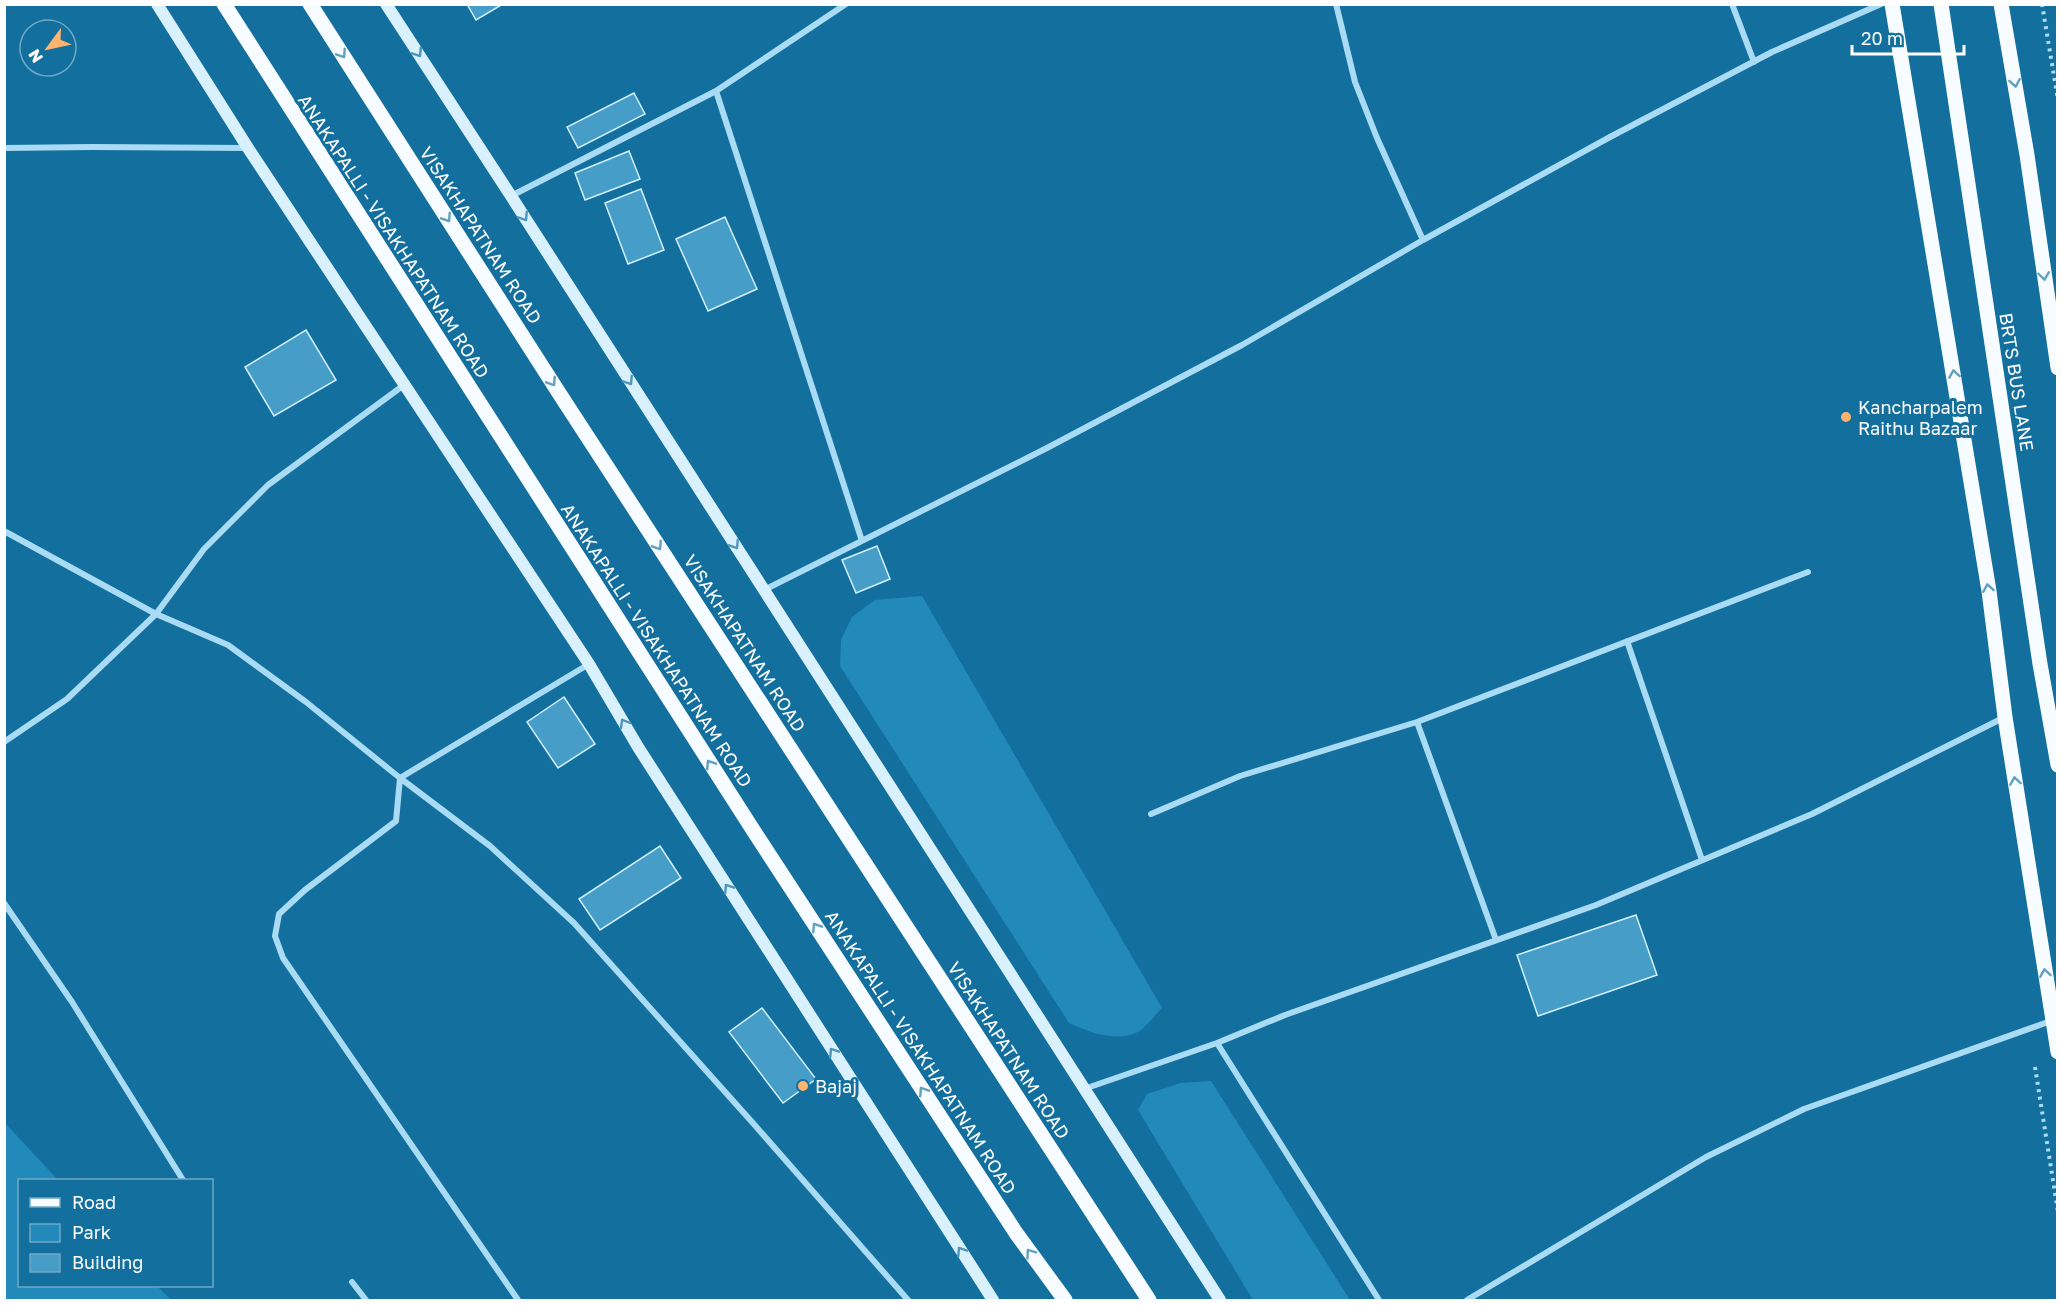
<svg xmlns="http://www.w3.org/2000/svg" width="2062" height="1305" viewBox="0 0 2062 1305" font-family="'Golos Text',sans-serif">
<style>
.green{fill:#228abb}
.building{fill:#459dc8;stroke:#d2f0fe;stroke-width:1.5}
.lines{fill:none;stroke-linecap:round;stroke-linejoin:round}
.path{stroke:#a9dcf4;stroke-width:4;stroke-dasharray:3 4.5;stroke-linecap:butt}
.street{stroke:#a9dcf4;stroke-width:6}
.secondary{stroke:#d9f1fd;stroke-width:12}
.primary{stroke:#f6fcff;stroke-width:15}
.oneway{stroke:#4e96ba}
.oneway2{stroke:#62a0c0}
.poi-dot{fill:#ffb36c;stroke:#136f9e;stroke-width:2}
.labels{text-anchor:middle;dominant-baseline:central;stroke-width:6;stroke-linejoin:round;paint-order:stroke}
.street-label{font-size:18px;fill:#fff;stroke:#136f9e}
.poi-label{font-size:18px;fill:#fff;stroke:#136f9e;text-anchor:start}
</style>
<rect width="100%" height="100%" fill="#136f9e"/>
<!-- green -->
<path class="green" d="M922,596L1162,1008C1155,1015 1146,1027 1138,1032C1116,1043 1089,1032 1069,1023L840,666L841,640L852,617L875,600Z
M1211,1081L1350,1300H1253L1138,1110L1147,1094L1181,1083Z
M5,1123L58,1180H20V1286H157L171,1300H5Z"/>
<!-- building -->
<path class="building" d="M467,4H503L476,20Z
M634,93L645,114L578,148L567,127Z
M629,151L640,179L585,200L575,173Z
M641,189L664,250L628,264L605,203Z
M725,217L757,289L708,311L676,239Z
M306,330L336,380L274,416L245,367Z
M877,546L890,579L856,593L842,560Z
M564,697L595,744L558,768L527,722Z
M660,846L681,878L600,930L579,899Z
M1636,915L1657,975L1538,1016L1517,955Z
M762,1008L816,1079L783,1103L729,1032Z"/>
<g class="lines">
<!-- path -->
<path class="path" d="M2042,4L2058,100
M2035,1067L2058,1212"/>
<!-- street -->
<path class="street" d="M1336,4L1355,82L1377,138L1423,240
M1732,4L1754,62
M716,91L862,541
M4,148L92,147L247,148
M511,196L716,91L846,4
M4,531L156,614L228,645L306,702L400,778L490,846L574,923L752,1122L908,1300
M764,590L1045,449L1242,345L1423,240L1610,137L1772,52L1881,4
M1627,641L1702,860
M1417,722L1496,940
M4,742L67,699L156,614L204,549L268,485L404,385
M1151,814L1240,776L1417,722L1808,572
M4,903L72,1002L183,1180
M1217,1043L1379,1300
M1084,1089L1217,1043L1285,1015L1596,905L1812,814L2005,717
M352,1282L366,1300
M518,1300L283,958L275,936L279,914L305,890L396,821L400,778L589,664
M1467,1300L1706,1157L1804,1109L2051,1021"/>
<!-- secondary -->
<path class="secondary" d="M157,4L248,148L589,664L638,747L993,1300
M386,4L511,196L1220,1300"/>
<!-- primary -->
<path class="primary" d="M224,4L755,833L1016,1233L1065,1300
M310,4L559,393L1149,1300
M1892,4L1989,591L2005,717L2058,1052
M1941,4L2040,664L2058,765
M2001,4L2027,155L2058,368"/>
</g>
<!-- one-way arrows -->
<defs><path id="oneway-chevron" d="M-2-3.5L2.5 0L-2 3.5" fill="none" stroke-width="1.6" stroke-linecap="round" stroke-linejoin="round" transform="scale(1.5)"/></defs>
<g class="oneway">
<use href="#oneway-chevron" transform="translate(418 53) rotate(57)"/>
<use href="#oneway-chevron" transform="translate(524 217) rotate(57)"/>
<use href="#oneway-chevron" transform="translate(629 381) rotate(57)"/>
<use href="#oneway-chevron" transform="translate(735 545) rotate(57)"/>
<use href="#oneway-chevron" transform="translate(624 723) rotate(-120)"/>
<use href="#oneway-chevron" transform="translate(728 888) rotate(-123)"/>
<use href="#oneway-chevron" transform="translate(833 1052) rotate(-123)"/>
<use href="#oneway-chevron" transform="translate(961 1251) rotate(-123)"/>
</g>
<g class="oneway2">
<use href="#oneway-chevron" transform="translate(342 54) rotate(57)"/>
<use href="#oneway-chevron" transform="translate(2015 83) rotate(80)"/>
<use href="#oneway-chevron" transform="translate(447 218) rotate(57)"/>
<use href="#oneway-chevron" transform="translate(2044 276) rotate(82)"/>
<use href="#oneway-chevron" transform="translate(1954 374) rotate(-99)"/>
<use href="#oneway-chevron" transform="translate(552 382) rotate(57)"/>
<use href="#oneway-chevron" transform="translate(658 546) rotate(57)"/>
<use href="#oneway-chevron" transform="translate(1988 588) rotate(-99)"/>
<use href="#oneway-chevron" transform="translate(710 764) rotate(-123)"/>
<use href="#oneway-chevron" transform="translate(2015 781) rotate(-99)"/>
<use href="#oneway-chevron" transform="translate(816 927) rotate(-123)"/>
<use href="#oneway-chevron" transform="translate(2045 973) rotate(-99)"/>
<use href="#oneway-chevron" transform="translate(923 1091) rotate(-123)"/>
<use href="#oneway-chevron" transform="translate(1030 1253) rotate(-126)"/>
</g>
<!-- markers -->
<g class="poi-dot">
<circle cx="1846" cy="417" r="6"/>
<circle cx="803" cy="1086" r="6"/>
</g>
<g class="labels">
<!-- street labels -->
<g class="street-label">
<text transform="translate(481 235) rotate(57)">VISAKHAPATNAM ROAD</text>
<text transform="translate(394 236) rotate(57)">ANAKAPALLI - VISAKHAPATNAM ROAD</text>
<text transform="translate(2017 382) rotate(81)">BRTS BUS LANE</text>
<text transform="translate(745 643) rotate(57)">VISAKHAPATNAM ROAD</text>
<text transform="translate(657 645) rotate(57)">ANAKAPALLI - VISAKHAPATNAM ROAD</text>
<text transform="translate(1009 1050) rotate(57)">VISAKHAPATNAM ROAD</text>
<text transform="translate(921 1052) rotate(57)">ANAKAPALLI - VISAKHAPATNAM ROAD</text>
</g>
<!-- poi labels -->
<g class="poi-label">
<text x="1858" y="407">Kancharpalem<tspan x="1858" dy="21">Raithu Bazaar</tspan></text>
<text x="815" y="1086">Bajaj</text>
</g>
</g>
<!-- border -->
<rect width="2062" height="1305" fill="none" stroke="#ffffff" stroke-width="12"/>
<!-- legend -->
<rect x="18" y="1179" width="195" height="108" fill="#136f9e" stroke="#71a9c5" stroke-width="1.5"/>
<rect x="30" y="1198" width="30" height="9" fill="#f6fcff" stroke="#71a9c5" stroke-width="1.5"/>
<text x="72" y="1209" font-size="18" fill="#ffffff">Road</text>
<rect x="30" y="1224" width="30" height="18" fill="#228abb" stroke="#71a9c5" stroke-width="1.5"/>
<text x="72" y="1239" font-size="18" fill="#ffffff">Park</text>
<rect x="30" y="1254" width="30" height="18" fill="#459dc8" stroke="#71a9c5" stroke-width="1.5"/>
<text x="72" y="1269" font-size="18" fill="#ffffff">Building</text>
<!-- north arrow -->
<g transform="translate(48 48) rotate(237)"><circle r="28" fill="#136f9e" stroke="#71a9c5" stroke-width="1.5"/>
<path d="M0-4.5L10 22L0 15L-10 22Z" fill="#ffb36c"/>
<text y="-9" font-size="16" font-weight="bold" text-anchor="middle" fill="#ffffff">N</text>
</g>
<!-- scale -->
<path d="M1852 45v9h112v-9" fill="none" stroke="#ffffff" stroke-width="3"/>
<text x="1861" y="45" font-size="18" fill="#ffffff" stroke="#136f9e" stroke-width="4.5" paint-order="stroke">20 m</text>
</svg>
